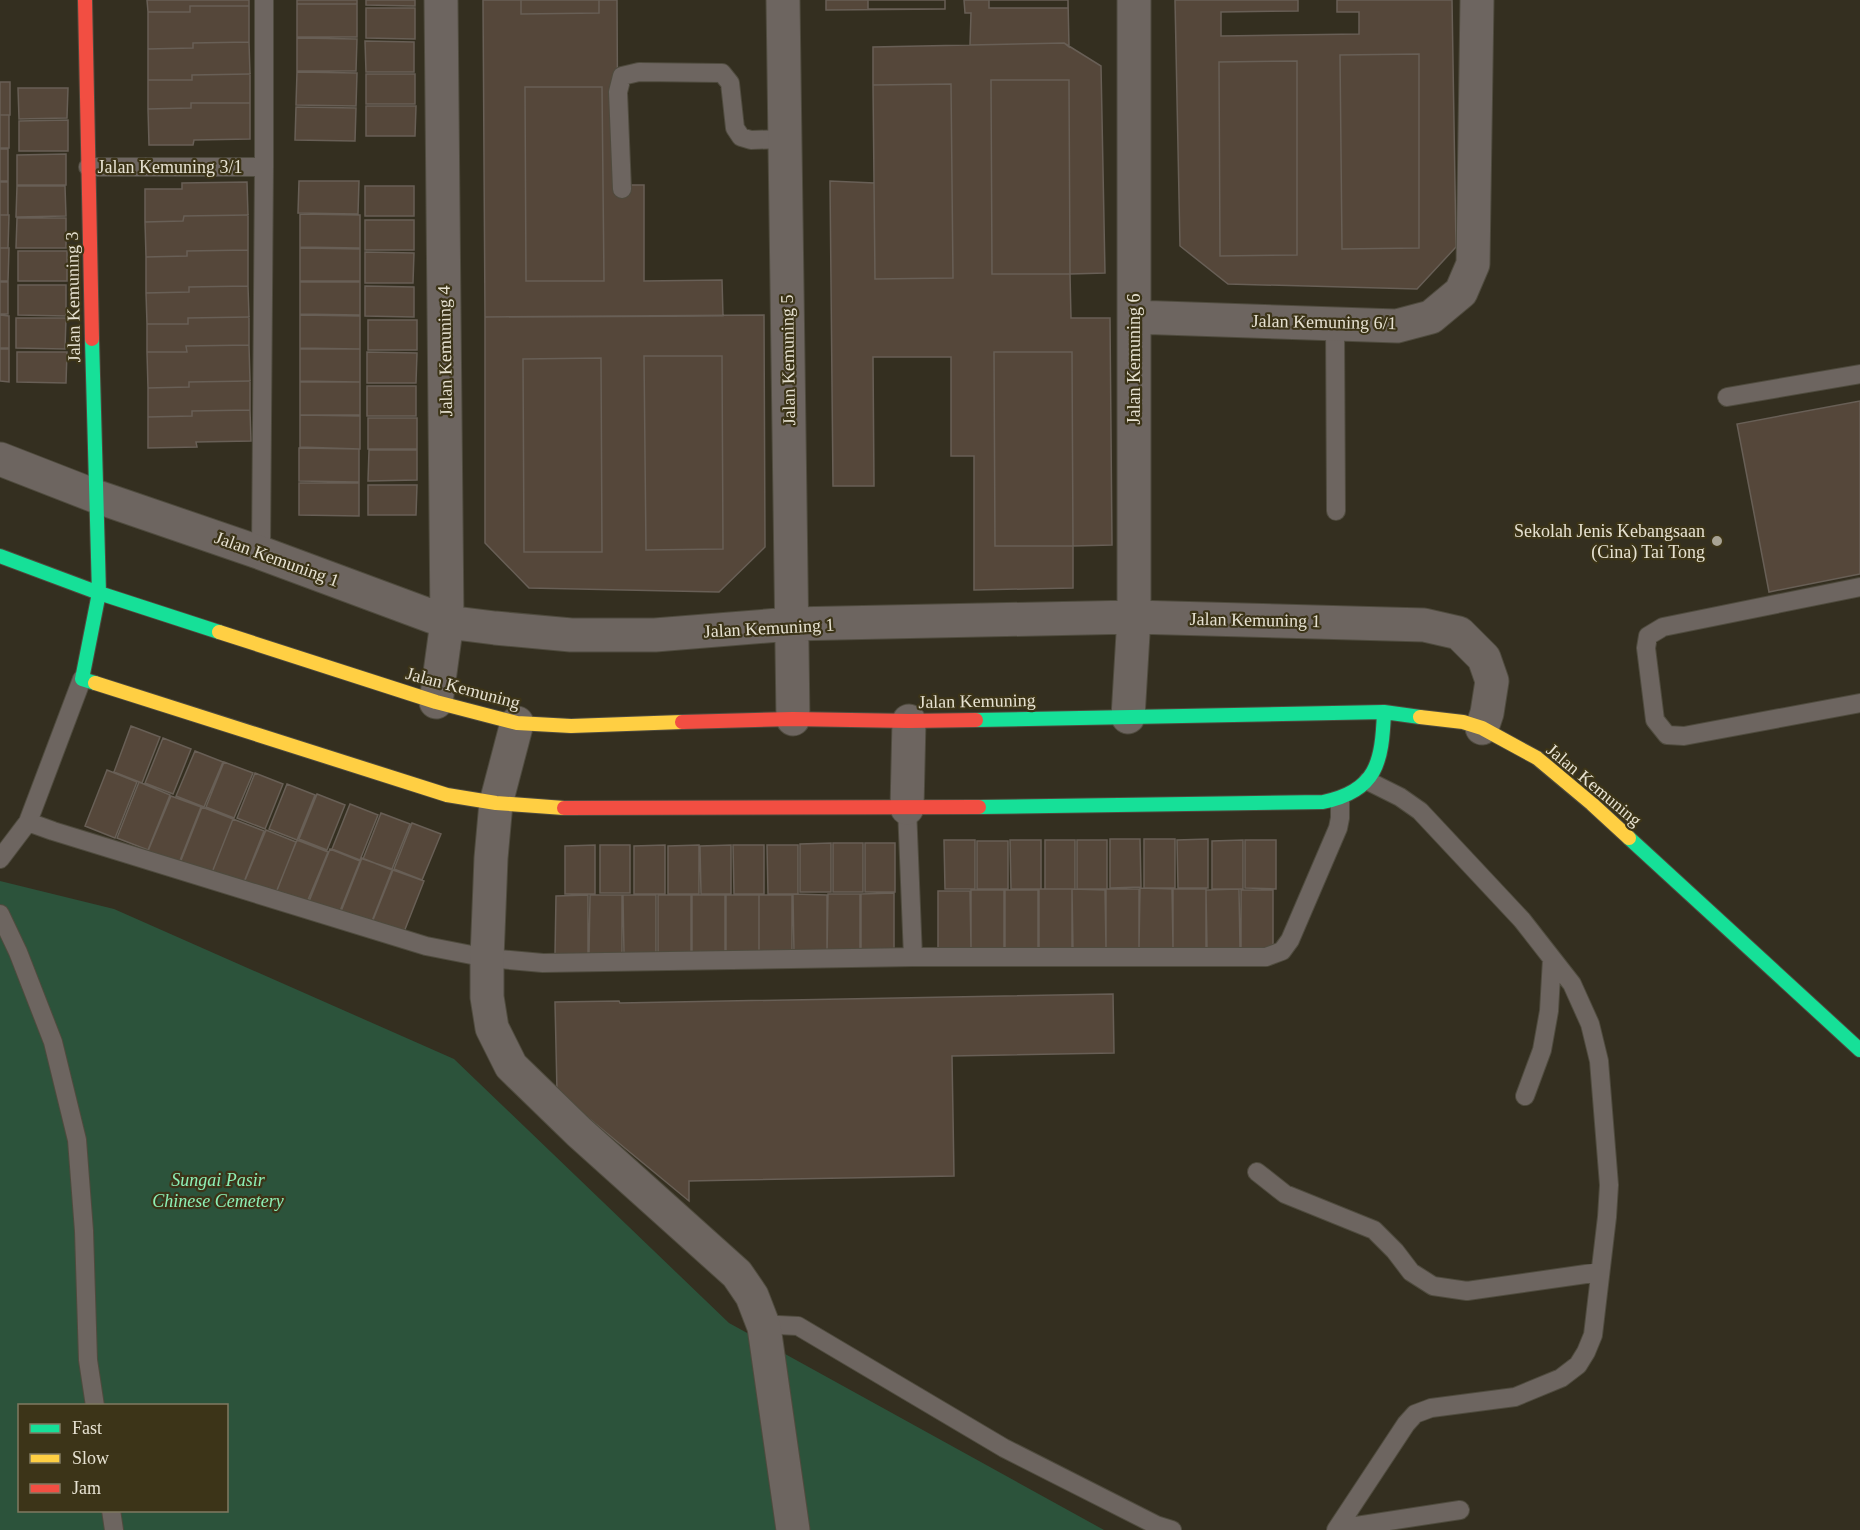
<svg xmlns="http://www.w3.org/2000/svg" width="1860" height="1530" viewBox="0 0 1860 1530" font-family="Georgia,serif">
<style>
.green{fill:#2c533b;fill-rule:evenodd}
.building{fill:#55473a;stroke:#685f56;stroke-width:1.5;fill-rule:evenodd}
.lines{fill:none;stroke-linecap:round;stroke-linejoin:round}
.lane-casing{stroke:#4f4b3e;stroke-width:20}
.street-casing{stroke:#4f4b3e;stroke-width:35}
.fast-casing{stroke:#4f4b3e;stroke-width:16}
.slow-casing{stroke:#4f4b3e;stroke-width:16}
.jam-casing{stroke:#4f4b3e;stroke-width:16}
.lane{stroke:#6d6560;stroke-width:18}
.street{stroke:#6d6560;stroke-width:33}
.fast{stroke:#16e098;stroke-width:14}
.slow{stroke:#ffcf43;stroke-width:14}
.jam{stroke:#f24e42;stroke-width:14}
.poi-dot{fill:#a8a394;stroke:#3c3418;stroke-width:2}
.labels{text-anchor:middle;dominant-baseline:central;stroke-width:4.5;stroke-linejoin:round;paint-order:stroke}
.street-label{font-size:18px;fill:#e7e2d2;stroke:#3c3418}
.poi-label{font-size:18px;fill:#e7e2d2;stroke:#3c3418;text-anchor:end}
.park-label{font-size:18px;font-style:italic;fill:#8df0b6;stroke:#3c3418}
</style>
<rect width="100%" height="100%" fill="#342f20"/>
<!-- green -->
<path class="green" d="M0,881L114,909L454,1059L729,1323L1104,1530H0ZM20,1406H226V1510H20Z"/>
<!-- building -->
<path class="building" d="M147,0H249V6H190V12H148Z
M297,0H357V4H297Z
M366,0H415V6L366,5Z
M483,0H521V14L599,13V0H617L618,185H644V281L722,280L723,316L485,317ZM525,87H602L604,281H526Z
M521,0H599V13L521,14Z
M826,0H945V9L826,10Z
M868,0H945V9H868Z
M964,0H1068L1069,47L1064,43L970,45L971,13H965Z
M989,0H1068V8H989Z
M1175,0H1298V11L1221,12V36L1359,34V12H1337V0H1452L1456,247L1417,289L1228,284L1180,246ZM1419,54V248L1342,249L1340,55ZM1297,61V255L1220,256L1219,62Z
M297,4H357V37H297Z
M190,6H249V42L193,43V48L148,49V12H190Z
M366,8H415V39L366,38Z
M297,38L357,39L356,71H297Z
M365,41L414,42V72H366Z
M249,42L250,74L192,75V80H148V49L193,48V43Z
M1064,43L1101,66L1105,273L1070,274L1071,318H1110L1112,545L1073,546V588L974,590V456H951V357H873L874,486H833L830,181L874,183L875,279L953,278L951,84L873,85V47ZM991,80H1069L1070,274H992ZM994,352H1072L1073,546H995Z
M1419,54V248L1342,249L1340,55Z
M1297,61V255L1220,256L1219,62Z
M297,72L357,73L356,106L296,105Z
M250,74V103H191V108L148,109V80H192V75Z
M366,74H415V104H366Z
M991,80H1069L1070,274H992Z
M0,82H10V115H0Z
M951,84L953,278L875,279L873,85Z
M525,87H602L604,281H526Z
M18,88H68L67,118L19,119Z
M191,103H250V139L194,140L193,145H149L148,109L191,108Z
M366,106H416L415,136H366Z
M296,107L356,108L355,141L295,140Z
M0,115H9V148H0Z
M68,120V151H19V121Z
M0,149H8V181H0Z
M66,154V185H17V155Z
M299,181H359L358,214L298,213Z
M0,182H8V215H0Z
M247,182L248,215L184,216L183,221L145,222V189H182V183Z
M17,186H65L66,216L16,217Z
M365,186H414V216H365Z
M300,214L360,215V248L300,247Z
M0,215H9L8,248H0Z
M248,215V250L187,251V256L146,257L145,222L183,221L184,216Z
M17,218H66V248H16Z
M365,220H414V250H365Z
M0,248H9L8,281H0Z
M300,248L360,249V281H300Z
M248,250V286L189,287V292L146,293V257L187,256V251Z
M18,251H67V281H18Z
M365,252L414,253L413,283H365Z
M0,282H8V314H0Z
M300,282H360V315L300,314Z
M18,285H66V316L18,315Z
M248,286L249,317L188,318V324H147L146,293L189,292V287Z
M365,286L414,287V317L365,316Z
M0,315L9,316V348H0Z
M300,315L360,316V349L300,348Z
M764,315L765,547L719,592L529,588L485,543V317ZM644,356H722L723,549L646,550ZM601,358L602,552H524L523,359Z
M249,317V345L186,346L187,352H147V324H188V318Z
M16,318H66L65,349L16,348Z
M368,320H417V350H368Z
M249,345L250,381L189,382V387L148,388L147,352H187L186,346Z
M0,349H9V382L0,381Z
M300,349H360V382L300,381Z
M17,352H67L66,383L17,382Z
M367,352L417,353L416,383H367Z
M994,352H1072L1073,546H995Z
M644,356H722L723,549L646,550Z
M601,358L602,552H524L523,359Z
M250,381V410L192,411V416L148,417V388L189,387V382Z
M300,382H360V415H300Z
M367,386H416V416H367Z
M1860,401V574L1769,592L1737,424Z
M250,410L251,441L196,442L197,447L148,448V417L192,416V411Z
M300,415L360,416V449L300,447Z
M368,418H417V449H368Z
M299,448L359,449V482L299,481Z
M369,450H417V480L368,481Z
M299,483H359V516L299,515Z
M368,485H417L416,515H368Z
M131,726L160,737L142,783L114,772Z
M163,738L191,749L173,794L145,783Z
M195,751L223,762L204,807L176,796Z
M224,762L253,773L234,818L206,807Z
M107,770L137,782L115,838L85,826Z
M255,773L283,784L265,829L237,818Z
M139,782L170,795L148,850L117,838Z
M287,784L315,795L297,840L269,829Z
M317,794L345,805L327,850L299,839Z
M171,796L201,807L179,863L148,851Z
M350,804L378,815L360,860L332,849Z
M202,807L233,819L211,875L180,863Z
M381,813L410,824L392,869L363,859Z
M233,819L264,831L242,887L211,875Z
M412,823L441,834L422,880L394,869Z
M266,830L296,842L274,898L243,885Z
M1110,839H1140L1141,887L1110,888Z
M1144,839H1175V888H1144Z
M1208,839V888H1178L1177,840Z
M297,840L328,852L305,907L275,895Z
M944,840H975V889H945Z
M1010,840H1041V889H1011Z
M1045,840H1075V889H1045Z
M1077,840H1107V889H1077Z
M1243,840V889H1212V841Z
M1245,840H1276V889L1245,888Z
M977,841H1008V889H977Z
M831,843V892H800V844Z
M833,843H863V892H833Z
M865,843H895V892H865Z
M595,845V894H565V846Z
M600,845H630V893H600Z
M665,845V894H634V846Z
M699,845V894H668V846Z
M731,845V894H701L700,846Z
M733,845H764V894H734Z
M767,845H798V894H768Z
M330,849L360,861L338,916L308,904Z
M362,858L392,870L370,926L340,914Z
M393,870L424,881L402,937L371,925Z
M1140,888L1172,889L1173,948H1139Z
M1039,889H1072V949H1039Z
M1072,889L1105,890L1106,949H1073Z
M1106,889H1139V948L1106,949Z
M1173,889H1206V948H1173Z
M1239,889L1240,949H1207L1206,890Z
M971,890H1004V950H971Z
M1005,890H1038V950H1005Z
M1241,890H1273V949H1241Z
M938,891H970L971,950L938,951Z
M894,893V953H861V894Z
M793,894L827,895V954H794Z
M828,894H860V954H827Z
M588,895V955H555L556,896Z
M590,895H622V955H589Z
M623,895H656V955H624Z
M658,895H691V955H658Z
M692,895H725V955H692Z
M726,895H759V955L726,954Z
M759,895H792V954L759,955Z
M1113,994L1114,1053L952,1056L954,1176L689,1181V1201L557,1092L555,1002L619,1001L620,1003Z"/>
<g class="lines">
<!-- lane casing -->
<g class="lane-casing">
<path id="lane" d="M88,167H264V0
M622,189L618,92L622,76L639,72L722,73L730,83L735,128L741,137L751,140L785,139
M1335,323L1336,511
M1727,397L1860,374
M261,553L264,167
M1860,587L1663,627L1648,636L1646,648L1655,720L1667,735L1684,736L1860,703
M82,679L28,822L53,831L426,946L487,958L543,963L913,957H1266L1282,951L1290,940L1338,828L1340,818V800
M907,808L913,957
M0,859L28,822
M0,914L18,952L53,1042L77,1140L84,1231L88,1360L95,1406
M1525,1096L1542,1050L1549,1011L1552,959
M1257,1172L1285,1194L1374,1230L1395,1251L1411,1272L1433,1286L1467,1291L1600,1272
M764,1327L778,1325L798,1326L1004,1448L1156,1525L1172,1530
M111,1510L114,1530
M1337,1529L1460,1510
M1336,1530L1406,1424L1415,1414L1431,1408L1515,1397L1561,1378L1578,1365L1586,1352L1593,1335L1607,1217L1609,1185L1599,1061L1590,1024L1572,984L1522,920L1420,811L1400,797L1368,781"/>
</g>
<!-- street casing -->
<g class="street-casing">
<path id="street" d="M783,0L793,719
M1134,317L1397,326L1431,317L1461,292L1473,264L1477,0
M0,459L95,496L261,553L447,622L495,628L571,635H655L791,624L1134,617L1424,625L1459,633L1484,658L1492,681L1487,713L1482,728
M436,702L447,622L441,0
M1128,717L1134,617V0
M517,723L496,803L491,858L487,958V997L492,1028L511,1066L579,1132L737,1274L752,1296L764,1327L793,1530
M907,808L909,721"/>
</g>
<!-- fast casing -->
<g class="fast-casing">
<path id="fast" d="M92,339L99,593L82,679L95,683
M0,556L99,593L219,632
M976,720L1384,712L1420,717
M979,807L1323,802C1377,791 1382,762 1384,712
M1629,838L1860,1050"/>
</g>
<!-- slow casing -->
<g class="slow-casing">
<path id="slow" d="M219,632L436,702L517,723L571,726L682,722
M95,683L447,795L496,803L564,808
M1420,717L1463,722L1482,728L1537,758L1592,804L1629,838"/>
</g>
<!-- jam casing -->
<g class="jam-casing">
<path id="jam" d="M85,0L92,339
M682,722L793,719L909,721L976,720
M564,808L979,807"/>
</g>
<!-- lane -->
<use href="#lane" class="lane"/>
<!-- street -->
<use href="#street" class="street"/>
<!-- fast -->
<use href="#fast" class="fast"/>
<!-- slow -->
<use href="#slow" class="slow"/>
<!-- jam -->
<use href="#jam" class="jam"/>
</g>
<!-- markers -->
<circle class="poi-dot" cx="1717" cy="541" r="6"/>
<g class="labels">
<!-- street labels -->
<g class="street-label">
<text x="170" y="167">Jalan Kemuning 3/1</text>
<text transform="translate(73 297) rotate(-91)">Jalan Kemuning 3</text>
<text transform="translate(1324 322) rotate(1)">Jalan Kemuning 6/1</text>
<text transform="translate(445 351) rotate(-91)">Jalan Kemuning 4</text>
<text transform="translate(1134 359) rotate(-90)">Jalan Kemuning 6</text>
<text transform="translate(788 360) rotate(-91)">Jalan Kemuning 5</text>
<text transform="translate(277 559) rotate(20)">Jalan Kemuning 1</text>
<text transform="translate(1255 620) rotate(1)">Jalan Kemuning 1</text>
<text transform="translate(769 628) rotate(-3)">Jalan Kemuning 1</text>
<text transform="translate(463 688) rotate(15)">Jalan Kemuning</text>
<text transform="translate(977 701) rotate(-1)">Jalan Kemuning</text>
<text transform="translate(1594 785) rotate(40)">Jalan Kemuning</text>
</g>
<!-- poi labels -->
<g class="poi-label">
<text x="1705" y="531">Sekolah Jenis Kebangsaan<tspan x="1705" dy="21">(Cina) Tai Tong</tspan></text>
</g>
<!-- park labels -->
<g class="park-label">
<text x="218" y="1180">Sungai Pasir<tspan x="218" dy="21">Chinese Cemetery</tspan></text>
</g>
</g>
<!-- legend -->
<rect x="18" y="1404" width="210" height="108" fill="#3c3418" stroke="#807a62" stroke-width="1.5"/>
<rect x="30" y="1424" width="30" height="9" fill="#16e098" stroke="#807a62" stroke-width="1.5"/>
<text x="72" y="1434" font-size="18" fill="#e7e2d2">Fast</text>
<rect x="30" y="1454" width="30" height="9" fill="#ffcf43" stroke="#807a62" stroke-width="1.5"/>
<text x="72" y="1464" font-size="18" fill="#e7e2d2">Slow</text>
<rect x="30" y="1484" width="30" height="9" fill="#f24e42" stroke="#807a62" stroke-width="1.5"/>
<text x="72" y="1494" font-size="18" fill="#e7e2d2">Jam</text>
</svg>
